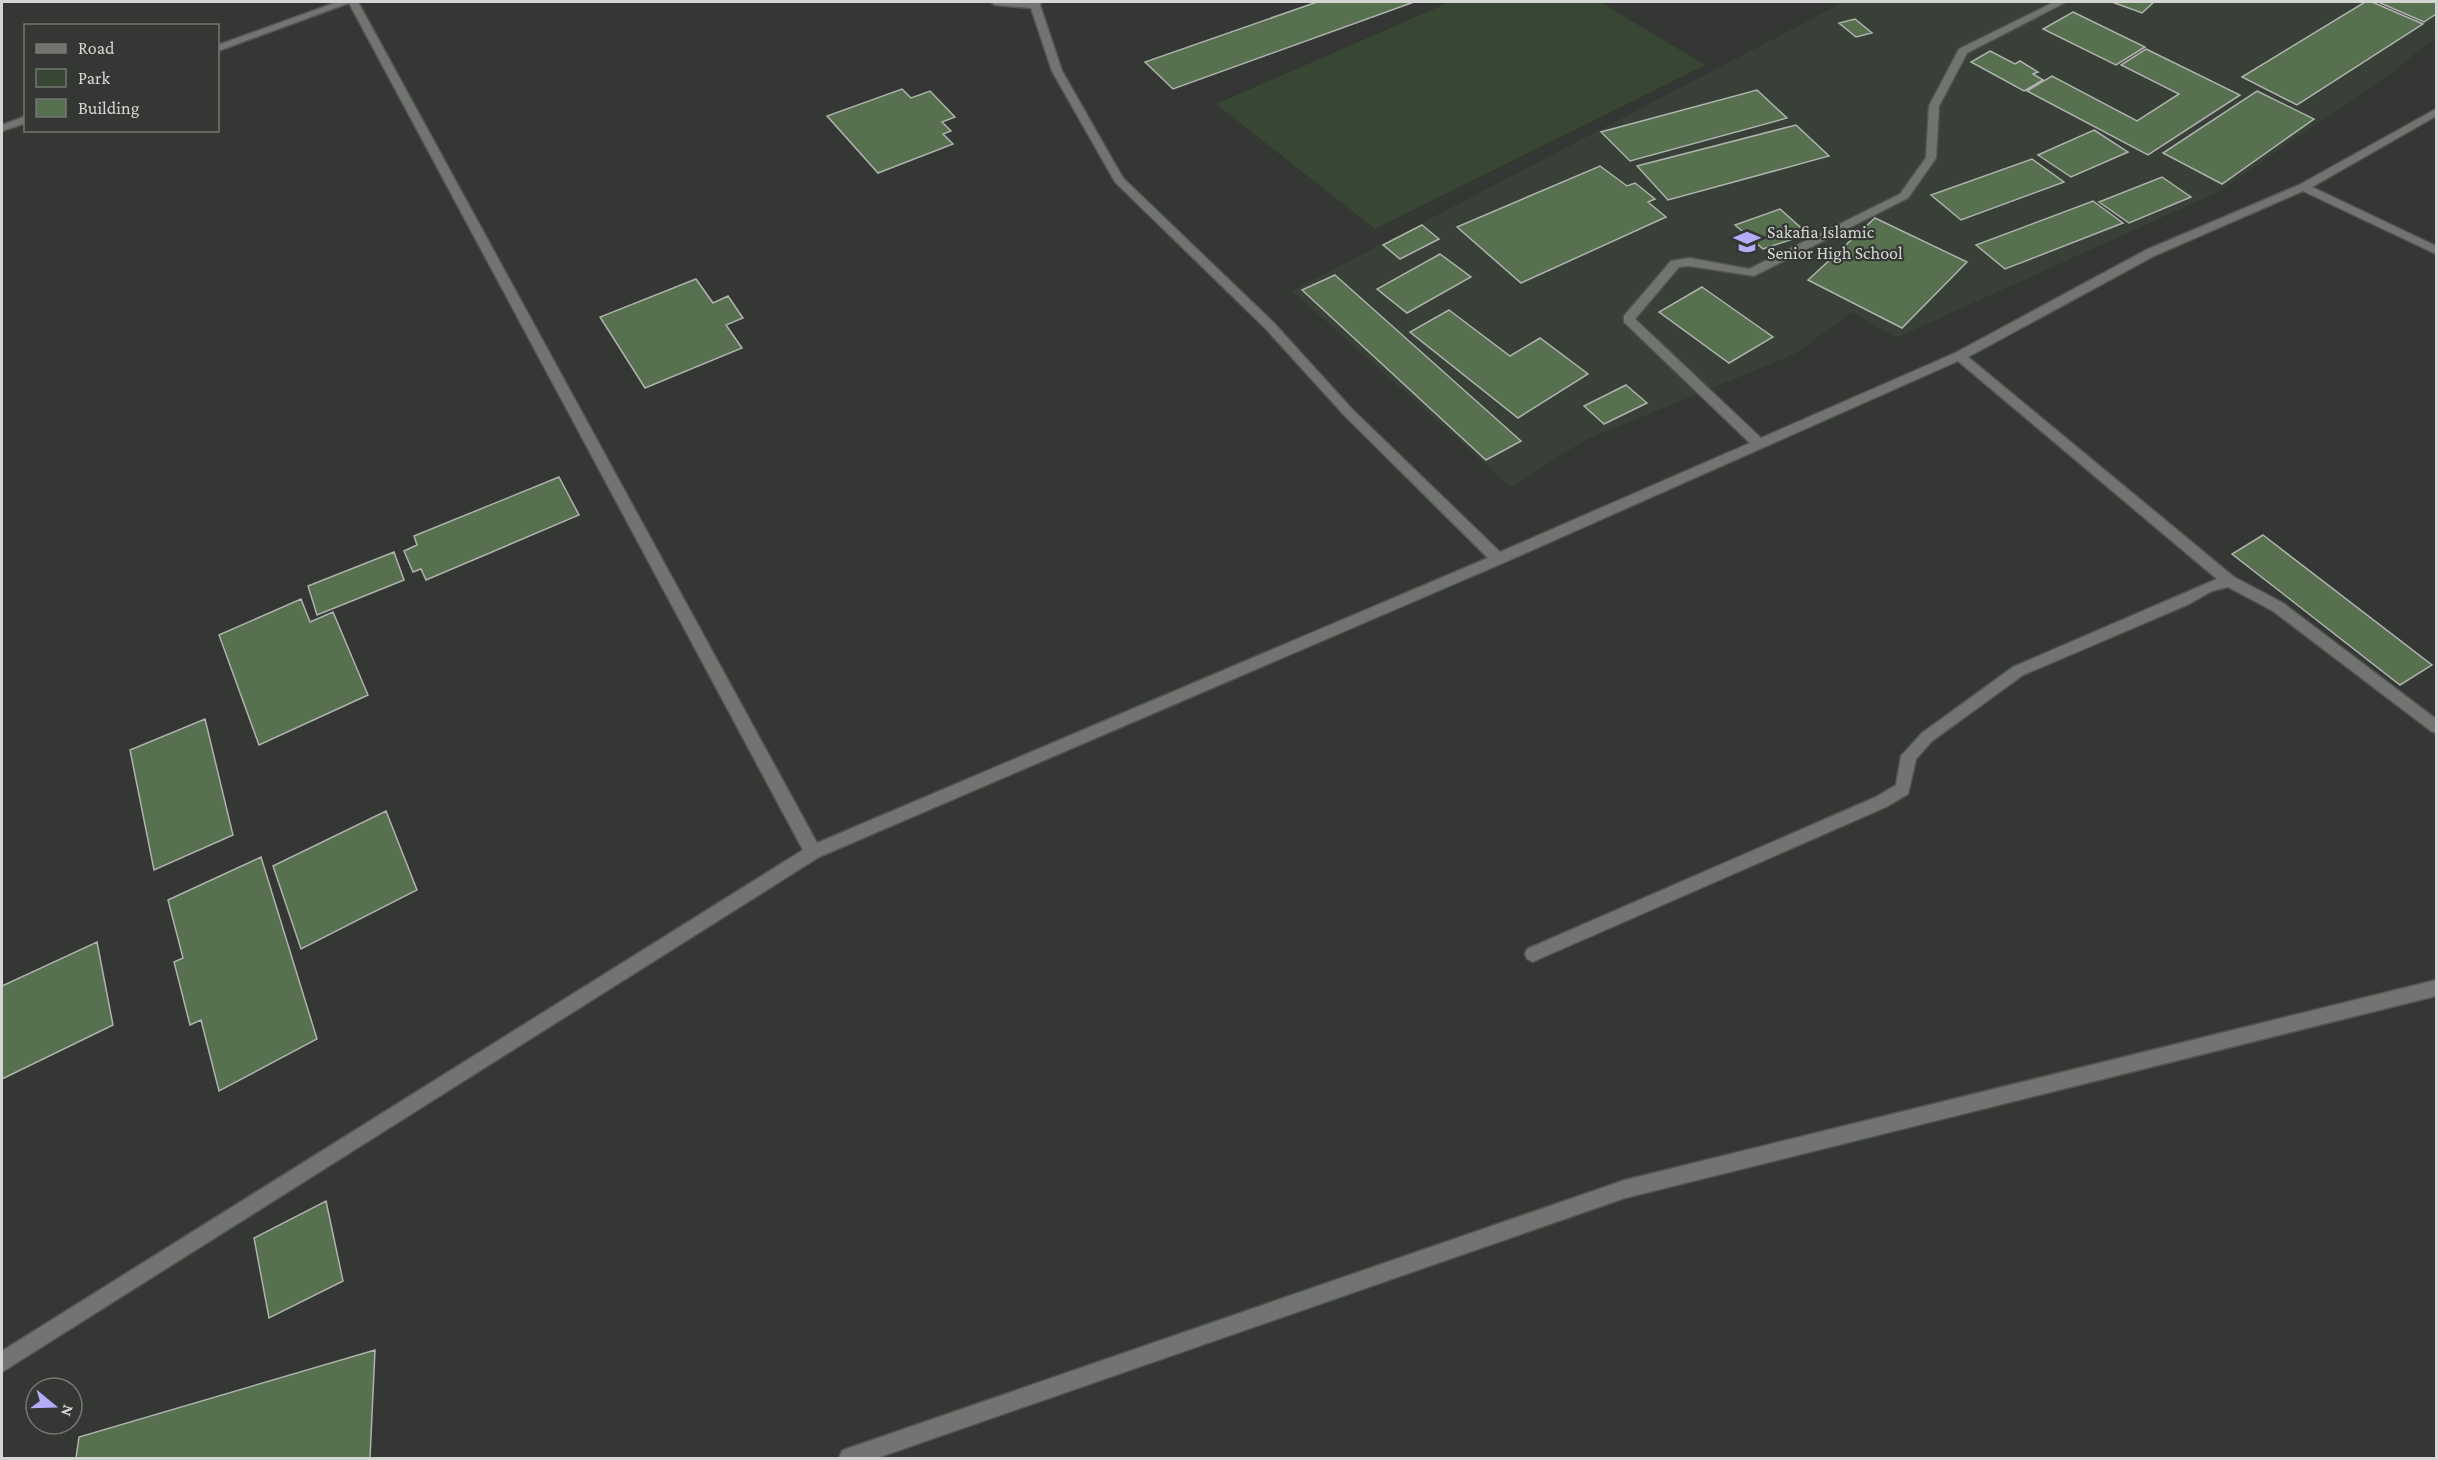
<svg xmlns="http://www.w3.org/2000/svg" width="2438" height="1460" viewBox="0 0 2438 1460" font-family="'Crimson Pro',serif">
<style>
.built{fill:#394037}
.green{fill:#384634}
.building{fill:#577150;stroke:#afb2ae;stroke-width:1.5}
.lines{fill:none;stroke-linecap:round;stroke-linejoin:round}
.minor-casing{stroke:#515450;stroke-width:3}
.minor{fill:#727472;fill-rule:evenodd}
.labels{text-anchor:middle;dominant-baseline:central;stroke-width:4.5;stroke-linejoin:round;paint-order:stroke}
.far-poi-label{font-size:18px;fill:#d4d6d3;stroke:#343733;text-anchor:start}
</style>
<rect width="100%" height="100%" fill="#343733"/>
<!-- built -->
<path class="built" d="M1835,2H2436V37L2394,71L2216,193L1896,338L1852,312L1795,354L1585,440L1511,487L1292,291L1840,4Z"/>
<!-- green -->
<path class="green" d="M1450,2H1600L1705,65L1375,229L1216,104Z"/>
<!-- building -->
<path class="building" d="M1317,2H1414L1173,89L1145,62Z
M2112,2H2154L2142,13Z
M2365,2H2372L2423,24L2297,105L2242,77Z
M2378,2H2436V14L2424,22Z
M2073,12L2145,47L2116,65L2043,29Z
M1855,19L1872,33L1856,37L1839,23Z
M2146,49L2240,95L2148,155L2027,91L2052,76L2137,121L2179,94L2121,65Z
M1990,51L2015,64L2020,61L2038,72L2033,74L2043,80L2024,91L1971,62Z
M902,89L911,98L930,91L955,117L942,122L951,131L943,134L953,144L878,173L827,116Z
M1757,90L1787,118L1630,161L1601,132Z
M2257,91L2314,119L2222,184L2163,153Z
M1796,125L1829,156L1668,200L1637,166Z
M2094,130L2128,152L2071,177L2038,155Z
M2032,159L2064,182L1961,220L1931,195Z
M1600,166L1627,186L1635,183L1655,199L1648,202L1666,217L1521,283L1457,227Z
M2162,177L2191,197L2129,223L2099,202Z
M2093,201L2123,223L2005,269L1976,245Z
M1780,209L1808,234L1763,249L1735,225Z
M1875,218L1967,262L1902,328L1808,280Z
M1422,225L1439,239L1400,259L1383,245Z
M1440,254L1471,277L1407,313L1377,289Z
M1335,275L1521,441L1486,460L1302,290Z
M696,279L713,303L728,296L743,318L726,325L742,348L645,388L600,317Z
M1702,287L1773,337L1729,363L1659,312Z
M1449,310L1510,356L1540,338L1588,374L1518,418L1410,332Z
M1626,385L1647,403L1604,424L1584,406Z
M559,477L579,515L426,580L421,569L413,572L404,551L417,545L414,536Z
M2263,535L2432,665L2400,685L2232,554Z
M394,552L404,580L317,615L308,586Z
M301,599L310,622L333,612L368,695L259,745L219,635Z
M205,719L233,835L154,870L130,750Z
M386,811L417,890L301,949L273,866Z
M261,857L317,1039L219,1091L201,1020L190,1025L174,962L183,958L168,900Z
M97,942L113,1025L2,1079V986Z
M326,1201L343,1281L269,1318L254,1238Z
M375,1350L370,1458H76L79,1437Z"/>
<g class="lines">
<!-- minor casing -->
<g class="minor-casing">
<path id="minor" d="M337,2H358L817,843L1488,558L1344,415L1266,329L1115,182L1052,71L1031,8L995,5L991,2H1041L1040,5L1062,71L1123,178L1274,323L1352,409L1500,552L1750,443L1624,322V316L1671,261L1690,258L1749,269L1900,194L1926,158L1929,106L1959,49L2054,2H2066L1967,53L1939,106L1936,158L1908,198L1754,276L1690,266L1679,267L1635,319L1761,438L1955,353L2146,250L2299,185L2436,109V116L2312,187L2436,246V254L2303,191L2154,256L1968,357L2234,577L2283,603L2436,719V733L2431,731L2273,611L2228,587L2212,591L2189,604L2023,675L1932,741L1916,759L1908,794L1886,807L1539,959L1533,962L1527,959L1525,954L1527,949L1876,797L1896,785L1901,756L1922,733L2013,667L2217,579L1958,361L1503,563L819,857L2,1372V1351L803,850L349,3L218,51V45Z
M26,116V123L2,131V125Z
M2436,980V996L1625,1198L877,1458H839L842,1451L849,1448L1625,1180Z"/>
</g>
<!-- minor -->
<use href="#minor" class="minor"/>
</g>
<!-- icons -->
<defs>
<g id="school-bare" transform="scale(2.07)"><path d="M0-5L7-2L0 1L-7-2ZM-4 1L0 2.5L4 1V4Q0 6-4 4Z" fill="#b5acf8" stroke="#343733" stroke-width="2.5" paint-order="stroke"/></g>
</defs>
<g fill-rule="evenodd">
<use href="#school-bare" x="1747" y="242"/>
</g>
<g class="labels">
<!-- far-poi labels -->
<g class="far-poi-label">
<text x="1767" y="232">Sakafia Islamic<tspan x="1767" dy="21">Senior High School</tspan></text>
</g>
</g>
<!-- border -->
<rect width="2438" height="1460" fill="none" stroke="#d4d6d3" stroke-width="6"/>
<!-- legend -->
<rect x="24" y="24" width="195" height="108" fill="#343733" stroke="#747773" stroke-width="1.5"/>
<rect x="36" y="44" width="30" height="9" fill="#727472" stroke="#747773" stroke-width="1.5"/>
<text x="78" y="54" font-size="18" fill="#d4d6d3">Road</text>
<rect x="36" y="69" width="30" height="18" fill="#384634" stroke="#747773" stroke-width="1.5"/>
<text x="78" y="84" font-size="18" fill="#d4d6d3">Park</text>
<rect x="36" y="99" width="30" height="18" fill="#577150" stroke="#747773" stroke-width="1.5"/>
<text x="78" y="114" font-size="18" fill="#d4d6d3">Building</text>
<!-- north arrow -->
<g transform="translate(54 1406) rotate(109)"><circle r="28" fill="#343733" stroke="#747773" stroke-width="1.5"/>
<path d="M0-4.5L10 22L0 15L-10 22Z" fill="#b5acf8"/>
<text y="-9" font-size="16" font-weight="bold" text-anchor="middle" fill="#d4d6d3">N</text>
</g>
</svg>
